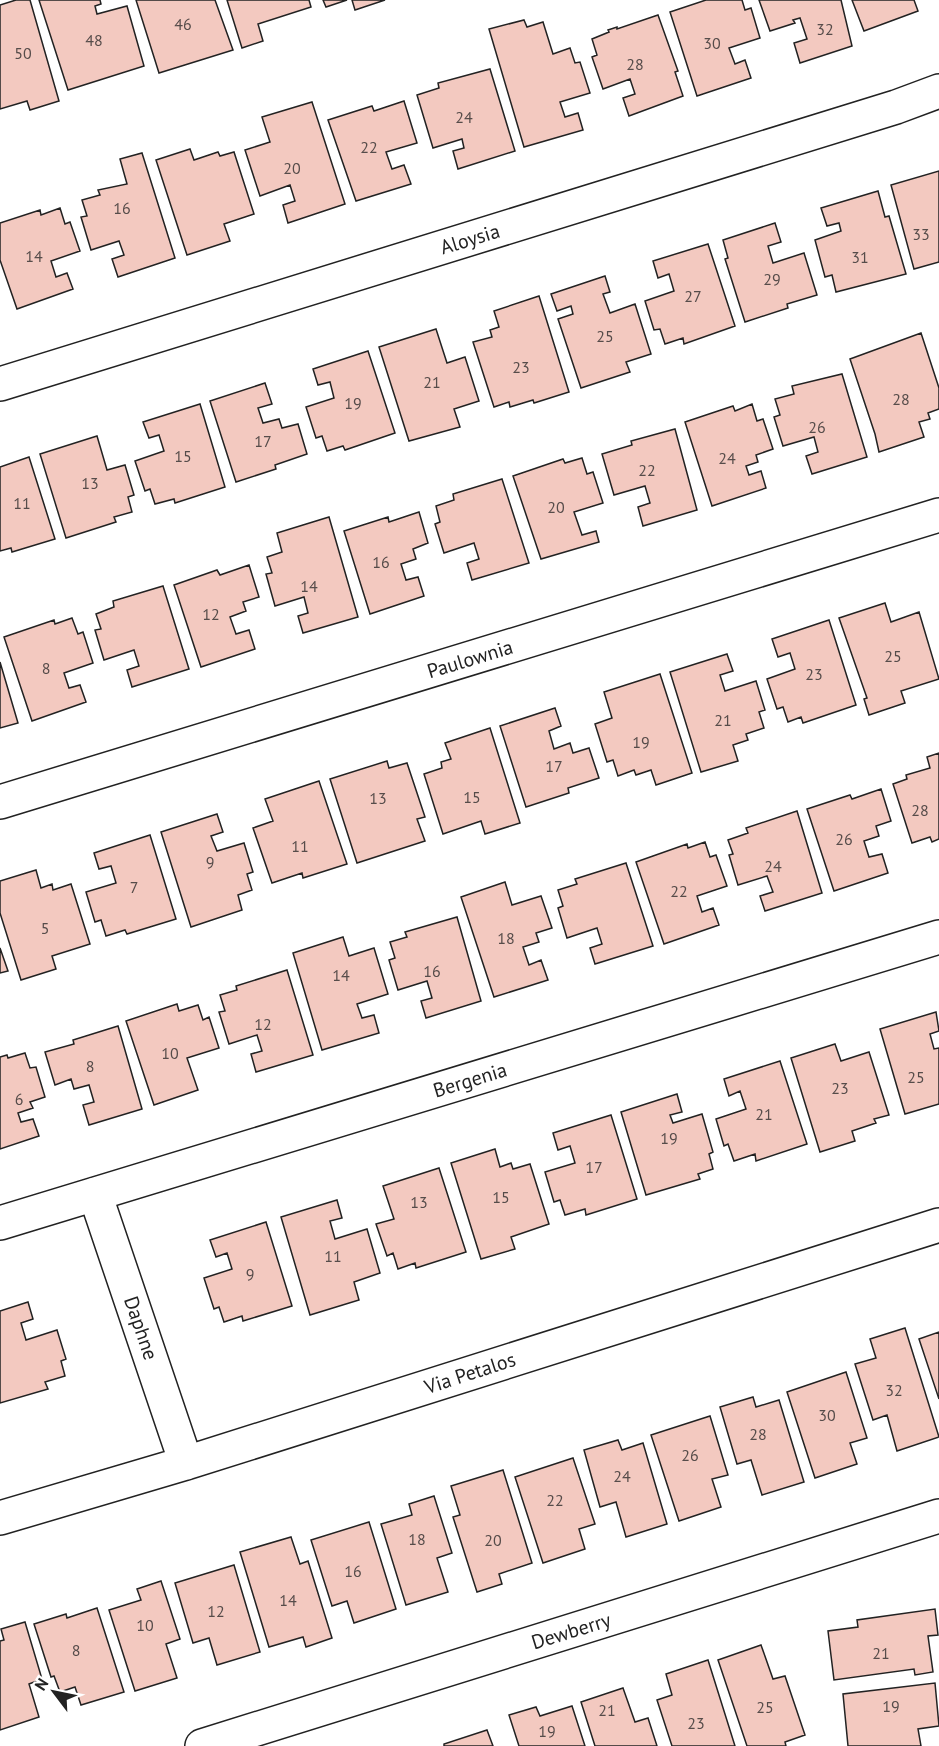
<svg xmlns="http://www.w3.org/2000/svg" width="939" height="1746" viewBox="0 0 939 1746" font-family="'PT Sans',sans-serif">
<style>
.building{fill:#f3c9c0;stroke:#222;stroke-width:1.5}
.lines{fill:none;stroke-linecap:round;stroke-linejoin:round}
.minor-casing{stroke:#222;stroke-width:36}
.minor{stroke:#fff;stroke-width:33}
.labels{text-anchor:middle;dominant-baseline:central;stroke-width:4.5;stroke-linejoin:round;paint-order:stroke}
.number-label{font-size:16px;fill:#564c4a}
.street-label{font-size:20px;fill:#222;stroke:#fff}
</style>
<rect width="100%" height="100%" fill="#fff"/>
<!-- building -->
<path class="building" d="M16,0H30L59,101L30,110L27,101L0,109V5Z
M39,0H100L101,4L95,6L97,14L127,6L144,66L68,90Z
M136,0H215L233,50L159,73Z
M227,0H309L311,7L258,24L263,41L242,48Z
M323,0H347L326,7Z
M352,0H385L355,10Z
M706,0H742L745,10L751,8L760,38L729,48L735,64L745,60L751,78L697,96L670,12Z
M759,0H841L852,46L800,63L794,43L807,39L800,18L793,20L795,23L770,31Z
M852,0H914L918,11L864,31Z
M658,15L678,71L675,72L683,96L629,116L623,98L635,94L630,79L603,89L592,57L597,55L592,39L609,32L608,30L617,27V29Z
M524,20L527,27L543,22L553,54L570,48L575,63L580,62L590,93L560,102L565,117L578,113L583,130L524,147L489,29Z
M490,69L515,151L458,169L453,151L464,148L462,139L433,148L417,95L439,88L438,83Z
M404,101L417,143L386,152L392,169L404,165L411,184L356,201L328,120L372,106L374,111Z
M312,102L345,204L288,223L283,205L295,201L290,185L260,196L245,150L270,142L262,117Z
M190,149L194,160L218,152L220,156L234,152L254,214L224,224L230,241L187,255L156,160Z
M142,153L175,258L118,277L112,259L124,255L119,241L91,250L81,217L87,216L82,200L100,195L98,190L127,184L120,159Z
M939,171V262L914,269L891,185Z
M878,191L885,217L889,216L906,274L836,292L832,275L825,277L815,240L841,231L839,223L827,226L821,208Z
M60,208L65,224L70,222L80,251L51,261L56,277L67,273L73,289L17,309L0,260V223L40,210L41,215Z
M775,223L781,242L768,246L773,263L804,253L817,295L787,304L788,308L745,322L725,259L728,258L723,240Z
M708,244L735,326L684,344L683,338L665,344L660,329L654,330L645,301L674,291L669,274L658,278L653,261Z
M605,276L610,292L603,294L610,313L635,304L651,354L626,362L630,372L581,388L558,319L573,314L571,306L557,311L551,294Z
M539,296L569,392L534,403L533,400L510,407L509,402L494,407L473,342L492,337L490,330L499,327L494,311Z
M436,329L447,363L465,357L479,401L454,409L460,427L409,441L379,347Z
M921,333L939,388V409L928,413L930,419L919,422L924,437L879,452L875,434L850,359Z
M368,351L395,433L345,450L343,446L327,451L322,436L316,438L306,407L334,398L330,382L318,385L313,369Z
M842,374L867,457L812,474L806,456L818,452L814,437L783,446L774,417L780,415L775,399L794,394L792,386Z
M265,383L272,404L258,408L263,423L279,419L282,428L298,424L307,454L275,465L276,469L236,482L210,401Z
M200,404L225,487L175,503L174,499L155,504L150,489L145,491L135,461L164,451L159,435L149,438L143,422Z
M752,404L757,421L763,419L773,449L756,455L758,462L746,466L749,475L761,471L766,488L712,506L685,422L733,406L735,411Z
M675,429L697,510L643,526L638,507L650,503L645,486L614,495L602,454L632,445L631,441Z
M97,436L107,470L125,465L134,495L128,497L132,512L114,517L116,522L66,538L40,454Z
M29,457L55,539L12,552L11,548L0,551V467Z
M582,458L587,474L593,472L603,503L574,512L582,535L596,531L599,542L541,559L513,476L563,459L565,463Z
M502,479L529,563L472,580L467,563L479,559L474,543L444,553L435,524L440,522L436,506L454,500L453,494Z
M419,512L428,543L413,549L416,559L401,564L406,580L418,577L424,596L370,614L344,531L388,517L389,522Z
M329,517L358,617L303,633L298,616L308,613L304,597L275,606L266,574L272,573L267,557L282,552L277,533Z
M249,565L259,597L243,602L246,611L230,617L236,634L249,630L255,649L201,667L174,585L217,570L220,575Z
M163,586L189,669L132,687L127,670L139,666L134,650L104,660L95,630L101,629L96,614L114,607L113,601Z
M885,603L891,622L919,612L939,679L901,691L905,703L869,715L864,699L867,698L839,618Z
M72,618L78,634L83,632L93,663L64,673L69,688L80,685L86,702L32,721L4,637L54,620L55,624Z
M829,620L856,705L803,723L801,717L788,722L783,707L777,709L767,679L795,669L790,653L778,657L772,639Z
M727,654L733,671L720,675L725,691L756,681L765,710L759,712L764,728L746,734L748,740L733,745L738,761L701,772L670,672Z
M0,662L18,723L0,728Z
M660,674L692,773L656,785L651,770L636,775L634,770L618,776L613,760L607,762L595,724L612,718L604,692Z
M555,708L561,726L549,731L554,749L570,743L573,753L589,748L599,778L568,788L569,793L526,807L500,726Z
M490,728L520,823L485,834L481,821L443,834L424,774L442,768L441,762L451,759L445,743Z
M939,753V839L932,842L930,837L912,843L893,784L907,779L906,775L930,768L927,757Z
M387,761L389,768L407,763L425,817L417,819L425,841L357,863L330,779Z
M319,781L347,864L303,878L302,873L272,883L253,828L273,821L265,799Z
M881,789L891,821L876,826L879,836L864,841L869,857L882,854L888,873L834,891L807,809L850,795L852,799Z
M797,811L822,893L765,911L760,896L773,892L767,876L738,885L729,855L733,854L728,840L748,833L746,828Z
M217,814L223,832L211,836L217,851L244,843L253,872L247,874L252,890L238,895L242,910L191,927L161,832Z
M150,835L176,919L127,934L125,930L106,936L101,920L95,922L86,892L116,883L111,866L99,869L94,853Z
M705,842L710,857L716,855L727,886L697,896L702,912L713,908L719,925L664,944L636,862L687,844L688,848Z
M626,863L653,946L595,964L590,948L602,944L597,928L567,938L558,908L563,906L558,890L577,884L575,879Z
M36,870L41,888L52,884L53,890L71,884L90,944L52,956L56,969L21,980L0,913V881Z
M505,882L512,905L541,896L552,928L536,933L539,942L523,947L529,965L541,960L548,980L494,997L461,897Z
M457,917L481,1001L426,1018L421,1001L432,998L427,981L398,990L389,960L395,958L390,942L407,937L405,932Z
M343,937L349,956L374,948L388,994L357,1004L362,1018L374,1015L379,1033L322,1050L293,953Z
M0,948L8,971L0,973Z
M287,970L313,1055L256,1072L251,1054L262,1051L257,1035L229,1044L219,1012L225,1011L220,995L237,990L236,986Z
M177,1004L179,1011L198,1005L203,1020L209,1017L219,1048L187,1058L198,1090L154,1105L126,1021Z
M936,1012L939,1031L930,1034L934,1049L939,1048V1104L905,1114L880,1029Z
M118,1026L142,1109L89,1125L83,1105L94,1102L89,1085L74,1089L71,1079L55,1085L45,1052L74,1044L73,1040Z
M835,1044L841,1061L869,1052L889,1115L874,1119L876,1123L852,1131L855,1141L820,1152L791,1058Z
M25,1053L30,1068L36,1067L45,1097L30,1102L33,1108L18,1113L21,1122L33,1119L39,1136L0,1149V1057L7,1055L8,1058Z
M780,1061L807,1144L756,1161L755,1154L734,1161L728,1144L724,1146L716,1119L746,1109L740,1091L729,1096L724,1079Z
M677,1094L682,1112L670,1115L673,1123L702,1114L713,1152L709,1154L713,1169L698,1174L700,1179L646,1195L621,1112Z
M611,1115L637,1199L586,1215L585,1209L565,1215L560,1200L554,1202L545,1172L575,1163L570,1146L558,1150L553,1133Z
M495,1149L500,1167L511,1163L513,1169L530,1164L549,1224L511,1237L515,1249L481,1259L451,1163Z
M439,1168L466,1252L416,1268L415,1263L398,1269L393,1253L387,1256L376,1224L394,1219L383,1186Z
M337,1200L342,1218L330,1221L335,1239L367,1229L380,1273L354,1282L359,1300L310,1315L281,1217Z
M266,1222L292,1306L243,1321L242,1316L224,1322L219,1307L214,1309L204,1278L232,1269L227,1253L216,1257L210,1240Z
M28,1302L33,1319L21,1323L26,1340L57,1330L66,1359L61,1361L65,1376L45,1382L48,1389L0,1403V1311Z
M905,1328L939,1437L897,1451L887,1415L873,1420L855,1364L876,1358L870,1339Z
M939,1332V1399L919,1339Z
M846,1372L867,1438L850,1443L857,1464L815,1478L787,1392Z
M753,1397L756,1407L779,1400L804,1482L762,1495L751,1460L737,1464L720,1407Z
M710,1416L728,1475L712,1479L721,1507L679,1521L651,1435Z
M618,1440L622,1450L643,1443L667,1524L626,1537L616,1502L600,1507L584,1450Z
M573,1458L595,1524L579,1529L585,1549L543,1563L515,1477Z
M503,1470L532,1563L499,1574L502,1584L477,1592L453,1517L460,1515L451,1486Z
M434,1496L452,1553L437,1558L448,1592L406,1605L381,1524L412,1515L409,1504Z
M369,1522L396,1609L354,1623L347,1601L332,1606L311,1540Z
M291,1537L300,1564L308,1561L332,1638L306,1647L303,1637L269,1647L240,1552Z
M234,1565L260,1652L217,1665L209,1638L193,1643L175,1583Z
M161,1581L180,1639L166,1644L177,1678L135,1691L109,1610L141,1600L137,1589Z
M97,1608L124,1692L81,1705L75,1687L60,1692L54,1676L51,1677L34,1624L66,1614L67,1618Z
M935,1609L938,1635L928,1636L933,1672L915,1675L914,1669L834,1680L828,1631L858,1627L857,1620Z
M25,1622L42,1679L29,1684L39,1717L0,1730V1641L4,1640L1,1629Z
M761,1645L773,1679L785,1676L805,1735L785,1742L786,1746H747L718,1660Z
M708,1660L735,1746H672L657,1700L672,1695L666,1674Z
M935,1683L939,1726L918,1729L921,1746H848L843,1694Z
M623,1688L635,1722L648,1718L657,1746H595L581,1702Z
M572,1706L585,1746H519L509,1715L536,1707L540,1716Z
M487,1730L493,1746H444V1744Z"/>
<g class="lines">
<!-- minor casing -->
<g class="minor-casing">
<path id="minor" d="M0,384L896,107L939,91
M0,802L939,515
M95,1194L186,1463
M0,1223L939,937
M0,1518L186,1463L939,1225
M202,1746L939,1516"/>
</g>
<!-- minor -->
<use href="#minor" class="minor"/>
</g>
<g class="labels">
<!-- number labels -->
<g class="number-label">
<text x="183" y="24">46</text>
<text x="825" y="29">32</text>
<text x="94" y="40">48</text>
<text x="712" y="43">30</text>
<text x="23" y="53">50</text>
<text x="635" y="64">28</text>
<text x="464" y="117">24</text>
<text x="369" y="147">22</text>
<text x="292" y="168">20</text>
<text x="122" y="208">16</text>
<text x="921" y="234">33</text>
<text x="34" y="256">14</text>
<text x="860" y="257">31</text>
<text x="772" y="279">29</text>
<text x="693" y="296">27</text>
<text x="605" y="336">25</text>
<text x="521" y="367">23</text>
<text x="432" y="382">21</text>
<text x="901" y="399">28</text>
<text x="353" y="403">19</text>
<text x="817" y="427">26</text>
<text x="263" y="441">17</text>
<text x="183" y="456">15</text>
<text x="727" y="458">24</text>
<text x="647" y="470">22</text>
<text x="90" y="483">13</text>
<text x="22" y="503">11</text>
<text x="556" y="507">20</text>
<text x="381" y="562">16</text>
<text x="309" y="586">14</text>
<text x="211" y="614">12</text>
<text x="893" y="656">25</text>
<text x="46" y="668">8</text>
<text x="814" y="674">23</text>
<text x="723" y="720">21</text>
<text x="641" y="742">19</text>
<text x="554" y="766">17</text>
<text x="472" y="797">15</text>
<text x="378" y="798">13</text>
<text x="920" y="810">28</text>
<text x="844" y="839">26</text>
<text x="300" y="846">11</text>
<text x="210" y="862">9</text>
<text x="773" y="866">24</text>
<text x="134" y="887">7</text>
<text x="679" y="891">22</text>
<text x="45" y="928">5</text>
<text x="506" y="938">18</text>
<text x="432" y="971">16</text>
<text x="341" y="975">14</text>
<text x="263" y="1024">12</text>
<text x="170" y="1053">10</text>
<text x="90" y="1066">8</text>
<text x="916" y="1077">25</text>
<text x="840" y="1088">23</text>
<text x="19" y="1099">6</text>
<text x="764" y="1114">21</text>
<text x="669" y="1138">19</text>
<text x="594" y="1167">17</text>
<text x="501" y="1197">15</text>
<text x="419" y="1202">13</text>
<text x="333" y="1256">11</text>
<text x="250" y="1274">9</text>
<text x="894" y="1390">32</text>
<text x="827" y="1415">30</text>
<text x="758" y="1434">28</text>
<text x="690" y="1455">26</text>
<text x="622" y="1476">24</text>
<text x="555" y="1500">22</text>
<text x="417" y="1539">18</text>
<text x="493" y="1540">20</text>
<text x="353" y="1571">16</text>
<text x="288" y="1600">14</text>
<text x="216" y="1611">12</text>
<text x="145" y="1625">10</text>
<text x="76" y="1650">8</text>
<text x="881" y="1653">21</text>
<text x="891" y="1706">19</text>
<text x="765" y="1707">25</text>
<text x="607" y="1710">21</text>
<text x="696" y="1723">23</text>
<text x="547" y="1731">19</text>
</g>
<!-- street labels -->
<g class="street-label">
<text transform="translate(470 239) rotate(-17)">Aloysia</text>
<text transform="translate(470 659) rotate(-17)">Paulownia</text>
<text transform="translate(470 1080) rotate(-17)">Bergenia</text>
<text transform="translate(141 1328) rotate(71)">Daphne</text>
<text transform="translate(470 1373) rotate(-18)">Via Petalos</text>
<text transform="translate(571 1631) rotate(-17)">Dewberry</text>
</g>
</g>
<!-- north arrow -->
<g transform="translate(54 1692) rotate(302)" stroke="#ffffff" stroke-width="4.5" paint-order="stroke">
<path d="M0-4.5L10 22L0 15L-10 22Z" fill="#222222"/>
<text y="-9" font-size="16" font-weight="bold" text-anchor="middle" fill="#222222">N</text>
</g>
</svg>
